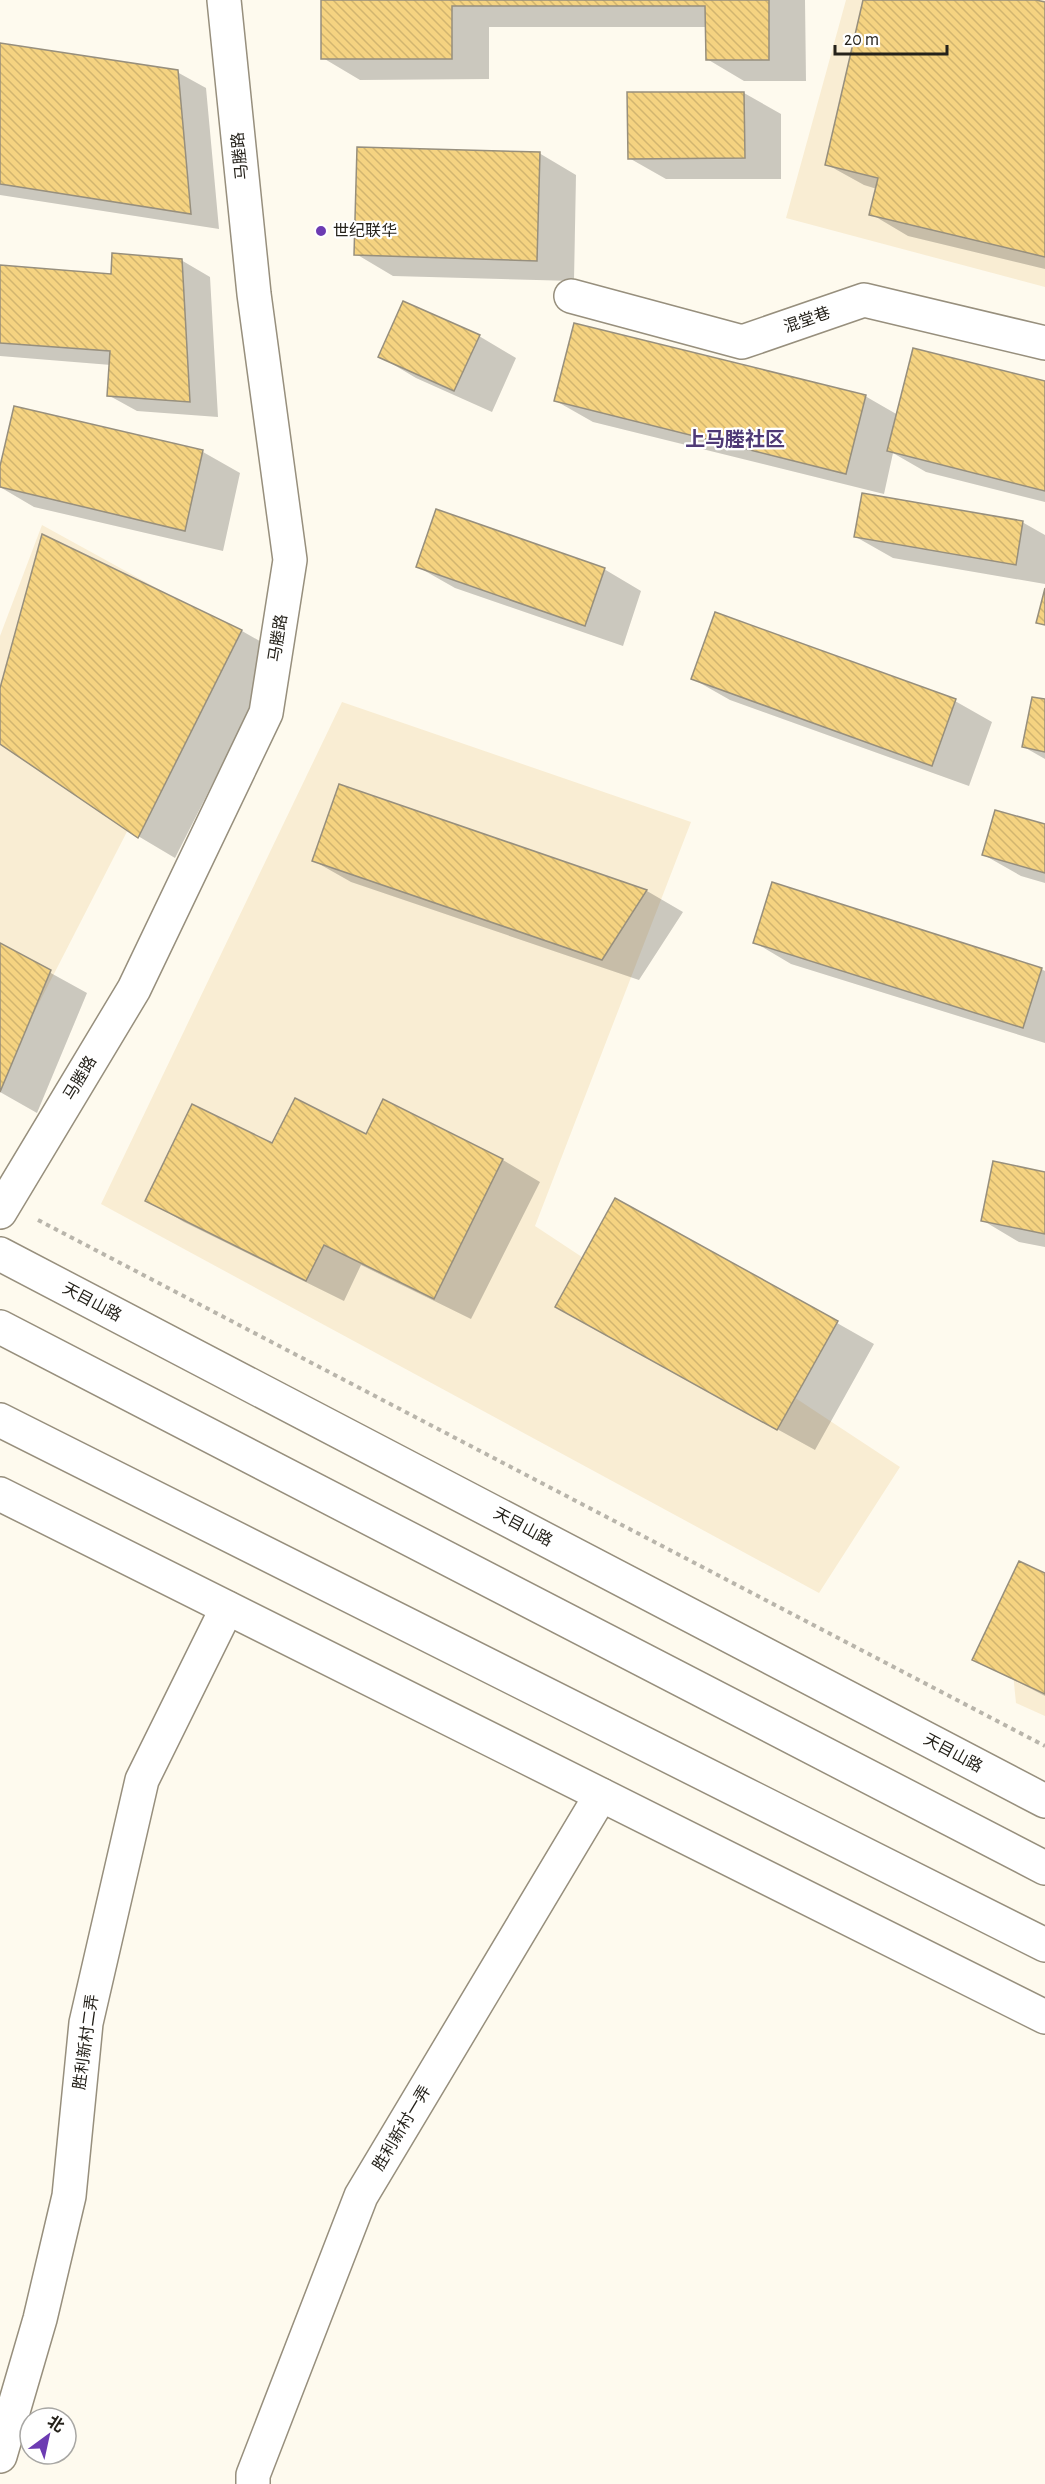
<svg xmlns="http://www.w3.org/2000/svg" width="1045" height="2484" viewBox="0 0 1045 2484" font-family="'Alegreya Sans','Noto Sans SC',sans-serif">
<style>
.built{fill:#f9edd3}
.shadow{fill:#0003}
.building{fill:url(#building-back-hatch);stroke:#978f7d;stroke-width:1.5}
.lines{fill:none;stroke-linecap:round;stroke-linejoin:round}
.minor-casing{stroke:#978f7d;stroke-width:36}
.major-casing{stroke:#978f7d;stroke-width:36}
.path{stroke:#b9b5ab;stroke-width:4;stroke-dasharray:4.5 4.5;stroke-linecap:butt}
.minor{stroke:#fff;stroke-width:33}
.major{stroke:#fff;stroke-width:33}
.poi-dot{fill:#6c3bb2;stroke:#fff;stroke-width:2}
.labels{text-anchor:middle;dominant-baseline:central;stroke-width:4.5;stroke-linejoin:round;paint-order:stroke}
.street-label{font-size:16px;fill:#25221b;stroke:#fff}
.poi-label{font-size:16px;fill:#25221b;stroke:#fff;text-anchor:start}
.quarter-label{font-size:20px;font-weight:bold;fill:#4f3a76;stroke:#fff}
</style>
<defs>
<pattern id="building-back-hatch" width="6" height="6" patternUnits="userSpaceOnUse" patternTransform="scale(1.5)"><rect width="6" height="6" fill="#f5d381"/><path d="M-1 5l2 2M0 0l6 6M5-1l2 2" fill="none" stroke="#d2b56f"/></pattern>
</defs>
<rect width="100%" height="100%" fill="#fefaee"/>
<!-- built -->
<path class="built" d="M846,0H1045V287L786,218Z
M42,525L231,629L0,1079V636Z
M342,702L691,822L535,1226L900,1467L819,1593L101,1204Z
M1008,1624L1045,1641V1716L1016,1703Z"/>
<!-- shadow -->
<path class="shadow" d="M322,0H805L806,81H744L707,59V27H489V79L360,80L323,58Z
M865,0H1029L1045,4V269L908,236L871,214L877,189L864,185L826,164Z
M0,45L177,72L206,88L219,229L0,195Z
M744,93L781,114V179H666L629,158Z
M539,153L576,175L574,281L393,276L356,254Z
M181,260L210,277L218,417L137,411L108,395L111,365L0,356V267L112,276Z
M479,336L516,358L492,412L416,378L379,356Z
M1045,383V502L926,472L893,453L884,494L593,422L556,401L865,396L898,415Z
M15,408L203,452L240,473L223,551L34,507L0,487V472Z
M1022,522L1045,535V584L893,558L856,537Z
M43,536L242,631L279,652L175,858L138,836L0,742V693Z
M418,567L604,569L641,591L623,646L455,588Z
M693,679L955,701L992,722L969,786L730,700Z
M1045,701V759L1024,747Z
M340,786L647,891L683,912L639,980L351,882L314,861Z
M1045,826V883L1021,876L984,855Z
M754,942L1041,969L1045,971V1043L791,964Z
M0,945L87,993L37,1113L0,1092Z
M383,1101L503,1160L540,1182L471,1319L361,1265L344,1301L184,1222L147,1200L366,1136Z
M1045,1174V1247L1019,1242L982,1220Z
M837,1323L874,1344L815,1450L594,1328Z
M1045,1575V1696L974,1659Z"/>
<!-- building -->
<path class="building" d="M321,0H769V60H706L705,6H452V59H321Z
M863,0H1036L1045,2V257L869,215L878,178L825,165Z
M0,43L178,70L191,214L0,184Z
M627,92H744L745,158L628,159Z
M357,147L540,152L537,261L354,255Z
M112,253L182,259L190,402L107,396L110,351L0,343V265L111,274Z
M403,301L480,335L454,391L378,357Z
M574,323L866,395L846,474L554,401Z
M913,348L1045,381V491L887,451Z
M14,406L203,450L185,531L0,487V466Z
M862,493L1023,521L1016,565L854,537Z
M436,509L605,568L585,626L416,567Z
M42,534L242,630L138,838L0,744V688Z
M1045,588V625L1036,623Z
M715,612L956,699L932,766L691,679Z
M1032,697L1045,699V752L1022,747Z
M339,784L647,890L602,960L312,861Z
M995,810L1045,824V873L982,855Z
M772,882L1042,968L1023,1028L753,943Z
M0,943L51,970L0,1092Z
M295,1098L366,1134L383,1099L503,1159L434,1299L324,1245L306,1281L145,1201L192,1104L272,1143Z
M993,1161L1045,1172V1234L981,1221Z
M615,1198L838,1321L777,1430L555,1307Z
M1019,1561L1045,1573V1694L972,1660Z"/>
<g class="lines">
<!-- minor casing -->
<g class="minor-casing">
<path id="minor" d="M571,296L742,342L864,300L1045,343
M0,1212L134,989L266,713L290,560L254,294L224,0
M0,2456L40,2319L69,2196L86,2023L142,1780L227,1608
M253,2484V2475L361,2196L601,1795"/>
</g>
<!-- major casing -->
<g class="major-casing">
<path id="major" d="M0,1254L1045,1801
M0,1327L1045,1868
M0,1420L1045,1945
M0,1494L1045,2017"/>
</g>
<!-- path -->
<path class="path" d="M38,1220L1045,1746"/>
<!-- minor -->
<use href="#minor" class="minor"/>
<!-- major -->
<use href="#major" class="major"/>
</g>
<!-- markers -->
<circle class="poi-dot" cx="321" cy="231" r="6"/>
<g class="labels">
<!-- street labels -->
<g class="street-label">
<text transform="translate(240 156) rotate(-96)">马塍路</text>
<text transform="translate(807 320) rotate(-19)">混堂巷</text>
<text transform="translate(278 638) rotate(-81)">马塍路</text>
<text transform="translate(80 1078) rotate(-59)">马塍路</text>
<text transform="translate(92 1302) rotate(28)">天目山路</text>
<text transform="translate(523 1527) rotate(28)">天目山路</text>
<text transform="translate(953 1753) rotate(28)">天目山路</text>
<text transform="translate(86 2042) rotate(-82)">胜利新村二弄</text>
<text transform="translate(402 2128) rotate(-59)">胜利新村一弄</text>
</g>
<!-- poi labels -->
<g class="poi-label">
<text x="333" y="231">世纪联华</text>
</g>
<!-- quarter labels -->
<g class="quarter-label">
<text x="735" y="440">上马塍社区</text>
</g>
</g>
<!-- north arrow -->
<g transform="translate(48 2436) rotate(33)"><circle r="28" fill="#ffffff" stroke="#a8a7a4" stroke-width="1.5"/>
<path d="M0-4.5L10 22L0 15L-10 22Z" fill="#6c3bb2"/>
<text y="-9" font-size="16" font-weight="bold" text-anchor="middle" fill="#25221b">北</text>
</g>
<!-- scale -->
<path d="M835 45v9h112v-9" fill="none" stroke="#25221b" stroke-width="3"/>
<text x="844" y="45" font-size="18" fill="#25221b" stroke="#ffffff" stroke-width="4.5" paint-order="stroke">20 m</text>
</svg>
